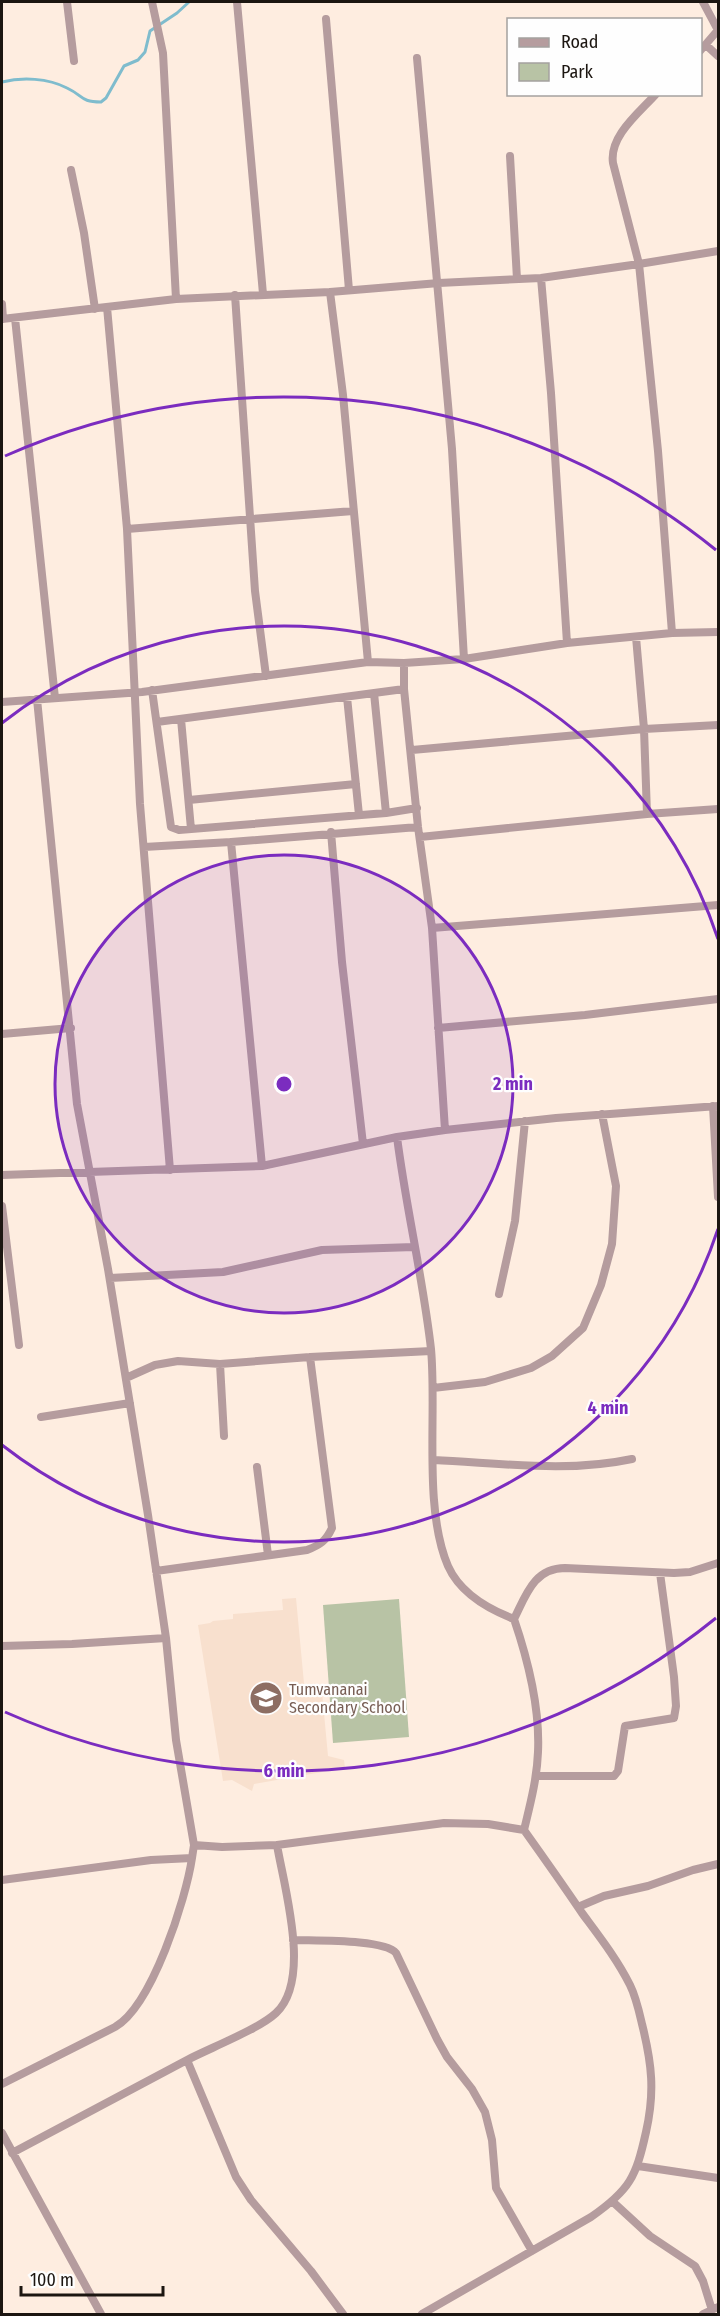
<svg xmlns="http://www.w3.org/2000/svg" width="720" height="2316" viewBox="0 0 720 2316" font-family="'Fira Sans Condensed',sans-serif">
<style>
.built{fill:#f8e0ce}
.green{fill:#b8c3a5}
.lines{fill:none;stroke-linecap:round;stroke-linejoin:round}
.stream{stroke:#7fbccd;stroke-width:3}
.street{stroke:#b59c9e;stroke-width:8}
.ring{fill:none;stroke:#7b2cbf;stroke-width:3}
.labels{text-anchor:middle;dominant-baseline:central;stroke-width:4.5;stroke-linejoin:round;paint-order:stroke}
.education-label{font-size:16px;fill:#785e54;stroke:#fefefe;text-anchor:start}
.centre{fill:#7b2cbf;stroke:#fefefe;stroke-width:3}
.ring-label{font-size:18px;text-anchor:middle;font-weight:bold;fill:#7b2cbf;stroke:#fefefe;stroke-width:4.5;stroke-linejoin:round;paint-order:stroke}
</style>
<rect width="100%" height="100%" fill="#feede0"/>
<!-- built -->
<path class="built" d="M296,1598L305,1694L322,1692L328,1756L344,1760L345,1768L254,1784L252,1791L232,1780L223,1781L198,1625L210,1623L213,1621L233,1619V1614L283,1610L282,1599Z"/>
<!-- green -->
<path class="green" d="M399,1599L409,1737L333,1743L323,1605Z"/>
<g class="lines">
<!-- stream -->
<path class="stream" d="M2,82C22,77 48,78 67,88C84,96 80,102 101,102L106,98L124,66L138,60L145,52L150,31L177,13L189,2"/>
<!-- street -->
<path class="street" d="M67,2L74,61
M152,2L163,53L176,299
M237,2L263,294
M326,19L349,290
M706,45L718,56
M700,51L718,30L703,2
M417,58L452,449L464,659
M510,156L517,279
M71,170L84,233L95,309
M541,278L551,393L567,643
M330,292L343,395L368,662
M235,295L255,591L266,676
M2,304L3,319
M107,307L127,529L140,804L170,1170
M15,318L55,698
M2,319L176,299L330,292L439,283L541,278L639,264L613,163C609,136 639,113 656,94
M127,529L353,511
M672,633L658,451L639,264L718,251
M636,637L644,729L647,814
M404,663V689L418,827L432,928L445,1130
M152,690L171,827L179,830L386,813L417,808
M374,693L386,813
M347,697L359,815
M37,699L77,1104L108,1269L148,1515L166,1638L176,1740L194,1845L222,1847L277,1845C284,1887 312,1980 276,2013C259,2029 210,2048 187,2060L236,2177L251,2200L311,2271L343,2314
M2,702L142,692L368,662L404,663L464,659L567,643L672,633L718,632
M181,719L191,829
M157,722L404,689
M412,750L644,729L718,725
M189,800L356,784
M331,832L342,962L363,1144
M420,837L647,814L718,809
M231,842L262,1166
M144,847L231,842L418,827
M432,928L718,905
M438,1028L585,1015L718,999
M2,1034L71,1028
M713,1106L718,1197
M397,1137C406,1208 423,1278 431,1349C437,1413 423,1508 448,1566C460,1593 488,1609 514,1619C528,1660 540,1709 538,1752C537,1779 530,1805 524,1830
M2,1175L262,1166L397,1137L445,1130L556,1118L718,1106
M2,1206L19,1345
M110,1278L223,1272L322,1250L414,1247
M499,1294L515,1221L525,1121
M220,1364L224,1436
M126,1378L155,1365L178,1361L220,1364L310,1357L431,1351
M433,1388L485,1382L531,1368L552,1356L583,1328L601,1285L612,1244L616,1186L602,1114
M41,1417L130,1403
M434,1460C500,1463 567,1473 632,1459
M257,1467L268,1555
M156,1571L307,1550C320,1545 326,1541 332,1528L310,1357
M514,1619C526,1595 534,1568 565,1568L674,1573L690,1572L718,1563
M2,1646L72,1644L166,1638
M536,1776H614L618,1771L625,1726L674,1718L676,1706L674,1677L660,1573
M277,1845L444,1823L488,1824L524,1830C544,1858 563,1885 582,1913C599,1936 617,1959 630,1985C636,1997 639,2011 642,2024C652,2064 655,2092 646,2132C636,2177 630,2190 591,2217L422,2314
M2,1880L151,1860L192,1858L194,1845
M578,1907L604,1896L648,1886L693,1870L718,1864
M293,1940C314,1941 384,1939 396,1953L437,2039L447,2057L472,2089L485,2112L492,2140L496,2188L532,2251
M2,2084L115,2027C152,2006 186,1899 192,1858
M2,2133L101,2314
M12,2153L187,2060
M638,2166L718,2178
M613,2202L650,2236L695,2266L703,2281L712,2310
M703,2314L718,2307"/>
</g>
<!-- distance rings -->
<circle cx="284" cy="1084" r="229" fill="#7b2cbf" fill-opacity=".12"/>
<g class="ring">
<circle cx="284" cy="1084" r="229"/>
<path d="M718 1229A458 458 0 0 1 2 1445M2 723A458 458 0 0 1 718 939"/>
<path d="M716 1618A687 687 0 0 1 5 1712M5 456A687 687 0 0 1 716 550"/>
</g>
<!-- icons -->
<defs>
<g id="school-disc" transform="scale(1.725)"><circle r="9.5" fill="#8d6e63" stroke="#fefefe"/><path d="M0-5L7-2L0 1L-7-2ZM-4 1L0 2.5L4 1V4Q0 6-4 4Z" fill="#fff"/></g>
</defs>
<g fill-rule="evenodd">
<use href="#school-disc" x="266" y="1698"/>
</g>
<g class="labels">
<!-- education labels -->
<g class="education-label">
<text x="289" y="1689">Tumvananai<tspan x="289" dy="18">Secondary School</tspan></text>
</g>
</g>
<circle cx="284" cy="1084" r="9" class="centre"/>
<g class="ring-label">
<text x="513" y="1090">2 min</text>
<text x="608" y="1414">4 min</text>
<text x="284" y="1777">6 min</text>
</g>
<!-- border -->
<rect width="720" height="2316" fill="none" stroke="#1c1611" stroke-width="6"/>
<!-- legend -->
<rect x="507" y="18" width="195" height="78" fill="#fefefe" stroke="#a4a19f" stroke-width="1.5"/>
<rect x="519" y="38" width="30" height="9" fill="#b59c9e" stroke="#a4a19f" stroke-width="1.5"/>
<text x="561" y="48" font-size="18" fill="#1c1611">Road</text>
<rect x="519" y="63" width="30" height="18" fill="#b8c3a5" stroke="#a4a19f" stroke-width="1.5"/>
<text x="561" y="78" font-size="18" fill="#1c1611">Park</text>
<!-- scale -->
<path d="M21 2286v9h142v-9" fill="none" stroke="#1c1611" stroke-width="3"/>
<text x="30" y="2286" font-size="18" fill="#1c1611" stroke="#fefefe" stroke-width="4.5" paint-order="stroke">100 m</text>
</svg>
